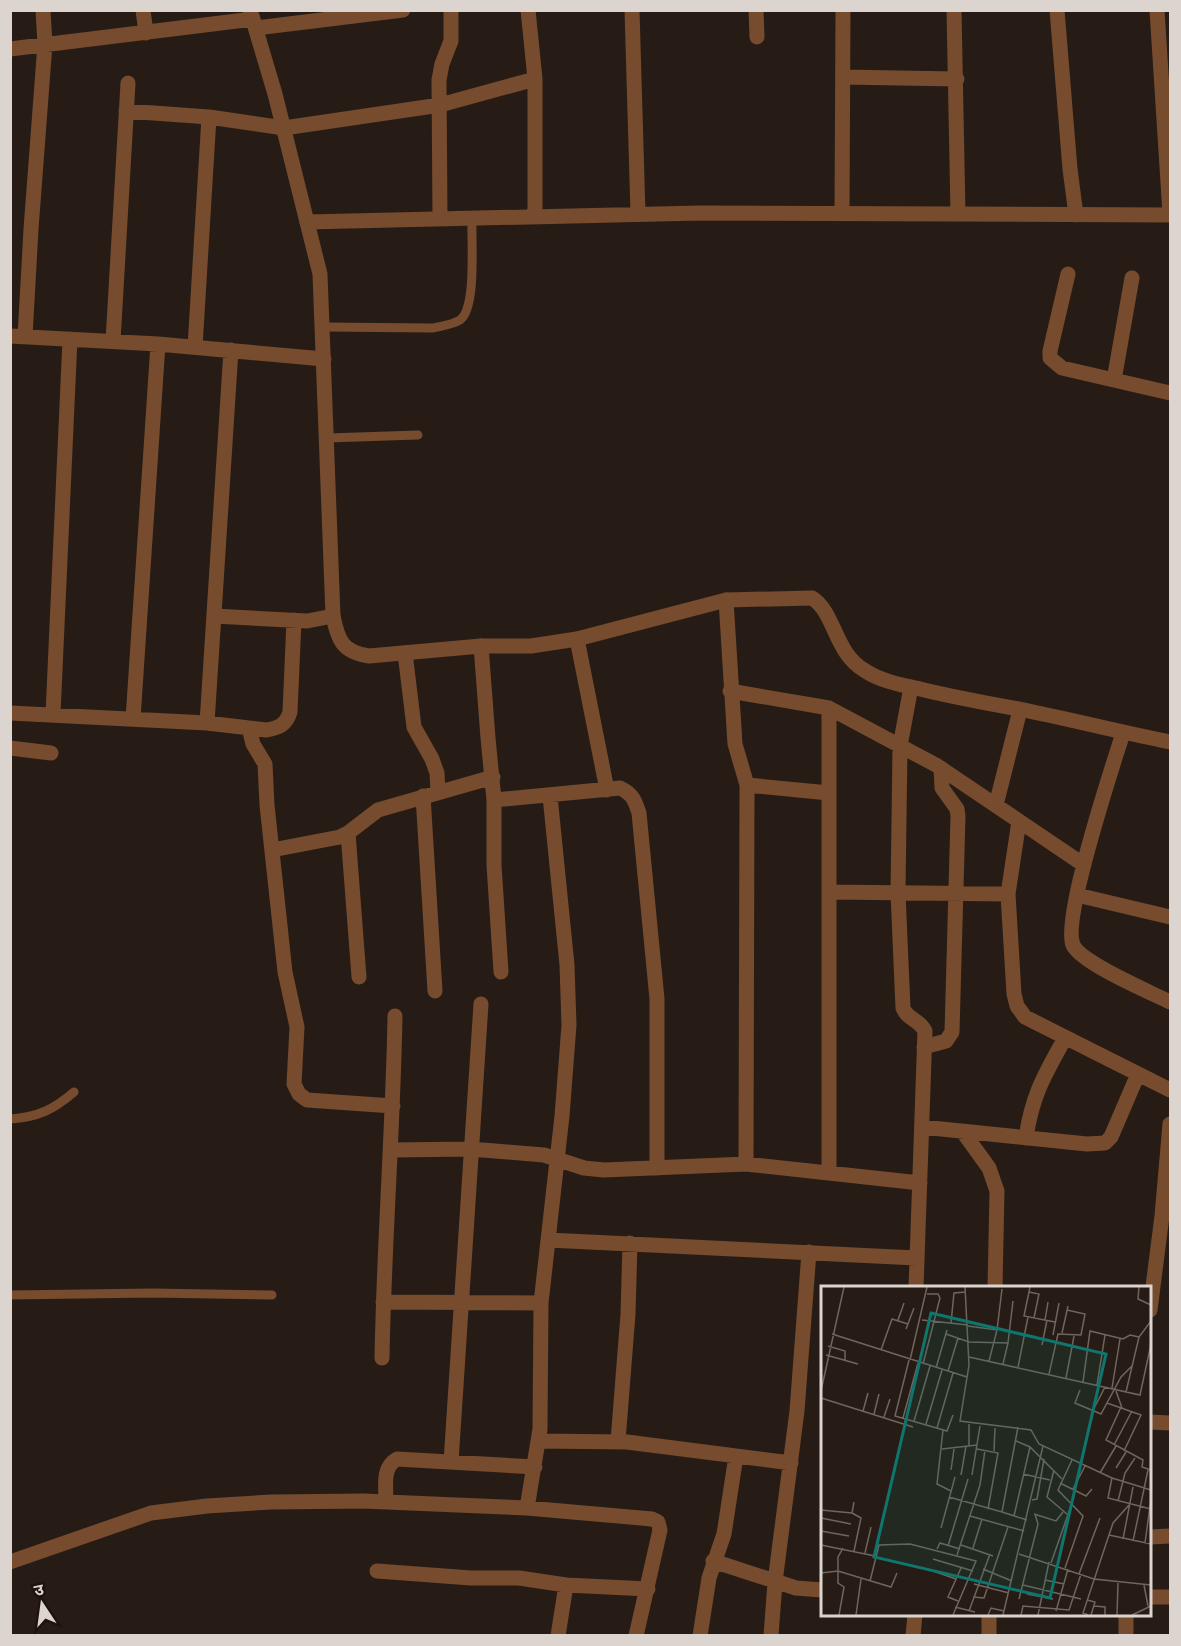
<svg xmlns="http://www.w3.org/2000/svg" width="1181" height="1646" viewBox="0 0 1181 1646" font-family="'Asap Condensed','Noto Sans Devanagari',sans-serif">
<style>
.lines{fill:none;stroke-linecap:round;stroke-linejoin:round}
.service{stroke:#764b2e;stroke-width:9}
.minor{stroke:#764b2e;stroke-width:15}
.tertiary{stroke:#764b2e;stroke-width:15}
.inset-road{fill:none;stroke:#6e665f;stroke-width:1.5}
.view{fill:#0f766e;fill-opacity:0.15;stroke:#0f766e;stroke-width:3}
.inset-edge{fill:none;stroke:#dbd4cf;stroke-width:3}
</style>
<rect width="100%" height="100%" fill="#261c15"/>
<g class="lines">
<!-- service -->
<path class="service" d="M323,327L433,328C441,326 452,325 460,320C477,308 471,239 472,219
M327,438L418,435
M10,1119C38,1117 53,1110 74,1092
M10,1295L153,1293L272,1295"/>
<!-- minor -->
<path class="minor" d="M143,10L146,33
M632,10L638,214
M756,10L757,37
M954,10L958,214
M1057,10L1070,169L1076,215
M1157,10L1170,214
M256,28L403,10
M10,49L253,19
M843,77L957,79
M126,111L209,117L284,128L440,105L535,79L528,10
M842,214L843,10
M535,217V79
M440,219L439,80L442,64L451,41V10
M307,222L700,213L1170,215
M1068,274L1050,351V358L1062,368L1170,393
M10,336L158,344L324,359
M25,337L31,229L45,44L43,10
M113,341L128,83
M195,347L209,117
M1114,380L1132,278
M726,600L735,744L747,785L746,1164L920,1183
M214,616L307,621L333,616
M577,639L607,790
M481,646L488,738L494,800V865L501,972
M405,653L414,727L432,759L437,773L438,792
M911,687L900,746L898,893L903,1008C907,1019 920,1020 925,1031L916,1288
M730,691L829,708L936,765L1084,865
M829,708V1173
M10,713L207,723L266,730C279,728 286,725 290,712L294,620
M53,714L70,339
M133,719L158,344
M207,723L231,350
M249,728L253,744L265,764L267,805L285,972L297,1027L294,1084L299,1094L307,1100L393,1106
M1123,733C1112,768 1062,919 1073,945C1081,963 1150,992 1170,1002
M10,748L51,753
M747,785L829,793
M423,796L435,991
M494,800L620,788C633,794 635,801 639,813L657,999V1168
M996,805L1020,710
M1019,821L1008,894L1014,994L1017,1006L1025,1017L1170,1090
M348,833L359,977
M272,850L340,837L348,833L378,810L493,777
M829,892L1008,894
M1077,895L1170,917
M924,1047L946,1041L952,1032L958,816L957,809L942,788L941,768
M922,1127L1087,1144L1105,1143L1111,1137L1138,1074
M963,1132L989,1168L997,1191L995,1288
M1026,1138C1032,1095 1045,1074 1065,1038
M391,1150L471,1149L544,1155L584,1168L604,1170L746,1164
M548,1240L916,1258
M383,1302L541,1303
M1150,1310L1162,1216L1170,1124
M382,1358C384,1243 393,1130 395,1016
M1150,1422L1170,1423
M539,1441L627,1442L791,1463
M618,1441L628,1314L630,1243
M451,1462L481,1004
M386,1502C386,1486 382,1467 397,1459L535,1467
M527,1508L540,1429L541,1303L562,1116L569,1025L567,965L550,796
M1150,1537L1170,1536
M713,1561L796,1588L822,1590
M10,1562L151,1513L207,1506L272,1502L363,1501L527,1508L652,1519L658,1522L660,1530L636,1636
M377,1571L471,1578H519L566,1585L648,1589
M1150,1597H1170
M1126,1614V1636
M558,1636L566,1585
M700,1636L709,1578L724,1534L736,1456
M771,1636L775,1582L797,1411L809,1252
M913,1636L915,1614
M989,1636V1614"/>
<!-- tertiary -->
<path class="tertiary" d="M250,10L275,94L320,274L333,616C338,640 342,652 369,656L481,646H531L577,639L726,600L812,598C835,612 834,652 864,670C880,681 901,685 920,689C953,697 985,703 1019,709C1069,719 1120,732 1170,742"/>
</g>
<!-- overview -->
<g transform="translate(821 1286)">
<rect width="330" height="330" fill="#261c15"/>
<path class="inset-road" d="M144,1L148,79L139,135L210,144L218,158L291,192L287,212L330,223M209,1L203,30L234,36M318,1L317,13L330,19M208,6L218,8L213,32M77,34L83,17M101,34L147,39M224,34L227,16M130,37L133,7L145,6M147,40L176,44L181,3M85,43L93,22M241,47L247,20M11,48L146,91M125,48L148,56L187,57L192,15M232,49L238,17M221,59L226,34M7,60L24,65V75M60,64L71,33L87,38M5,69L37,78M148,71L319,109L330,58M88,74L74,130L126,145L132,129M89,74L106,1M168,75L176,44M102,78L119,12L117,8H106M182,78L187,57M197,81L207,31M115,82L126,44M127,85L137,52M228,88L237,48L260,49L264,28L246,24M245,92L253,50M262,96L269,45L302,53L309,49L318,51M276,99L284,49M291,102L299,53M259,104L254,117L280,128L300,91L311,80M0,105L23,1M295,105L301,122M305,106L318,51L330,35M0,112L92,141M286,117L320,129L303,165M300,121L285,154L322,174L321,181L330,184M42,125L47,107M271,126L284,101M53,128L58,108M63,131L69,113M82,132L97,77M93,135L109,80M105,138L121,84M148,138V160M197,141L181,226L206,234M116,142L132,87M122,144L116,198L130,205M195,155L209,161L241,193M293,159L311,125M121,163L156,159M156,163L177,167L167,223M173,165L174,142M295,182L305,166M130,184L133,163M233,184L226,211L247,229M279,187L295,160M202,188L229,194M140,189L145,160M151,189L159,140M291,192L330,204M239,197L265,210L271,203M252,203L264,180M128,211L181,226M211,214L216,213L223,173M297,215L304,187L314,172M33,216L31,227L40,232L33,265M0,224L31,227M213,228L235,235L242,226M149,230L203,245M193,230L209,161M0,232L30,238M120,242L134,191M0,245L28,250M288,249L330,258M302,253L312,201M312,255L327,184M324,257L330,213M0,259L54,270M140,259L172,270M127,260L147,193M152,262L161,233M116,263L119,257L139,263M44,267L50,241M198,268L273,293L330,299M136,269L159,199L164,164M112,273L152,285M230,277L251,217M244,282L262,230L237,204L251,174M162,283L191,295M112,285L135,293M0,287L17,285L70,301L76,287M258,288L279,232M224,294L243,298M49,295L58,259L89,258L155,275L132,329M153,298L188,307M202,299L260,313M323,299L327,320M206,308L232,313M152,311L163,312L187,241M198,313L217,238L214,228M266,314L274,316L270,329M137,315L127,311L140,282M273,320L284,321V329M134,321L154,326M148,325L169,268M235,325L247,283M18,329L23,301L17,297V271L22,262M35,329L40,293M167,329L170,322L183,325M182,329L222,160M200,329L202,320L248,324L260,288M217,329L228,276M267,329L262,327L292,237L308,219M296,329L297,297M311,329L330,320"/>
<path class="view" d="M110,27L285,68L229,312L53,271Z"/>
<rect width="330" height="330" class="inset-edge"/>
</g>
<!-- border -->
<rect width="1181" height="1646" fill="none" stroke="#dbd4cf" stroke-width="24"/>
<!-- north arrow -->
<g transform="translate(42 1604) rotate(347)" stroke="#1c130c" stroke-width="4.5" paint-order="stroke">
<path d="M0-4.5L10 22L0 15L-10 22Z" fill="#dbd4cf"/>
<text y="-9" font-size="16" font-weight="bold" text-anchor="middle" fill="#dbd4cf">उ</text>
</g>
</svg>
